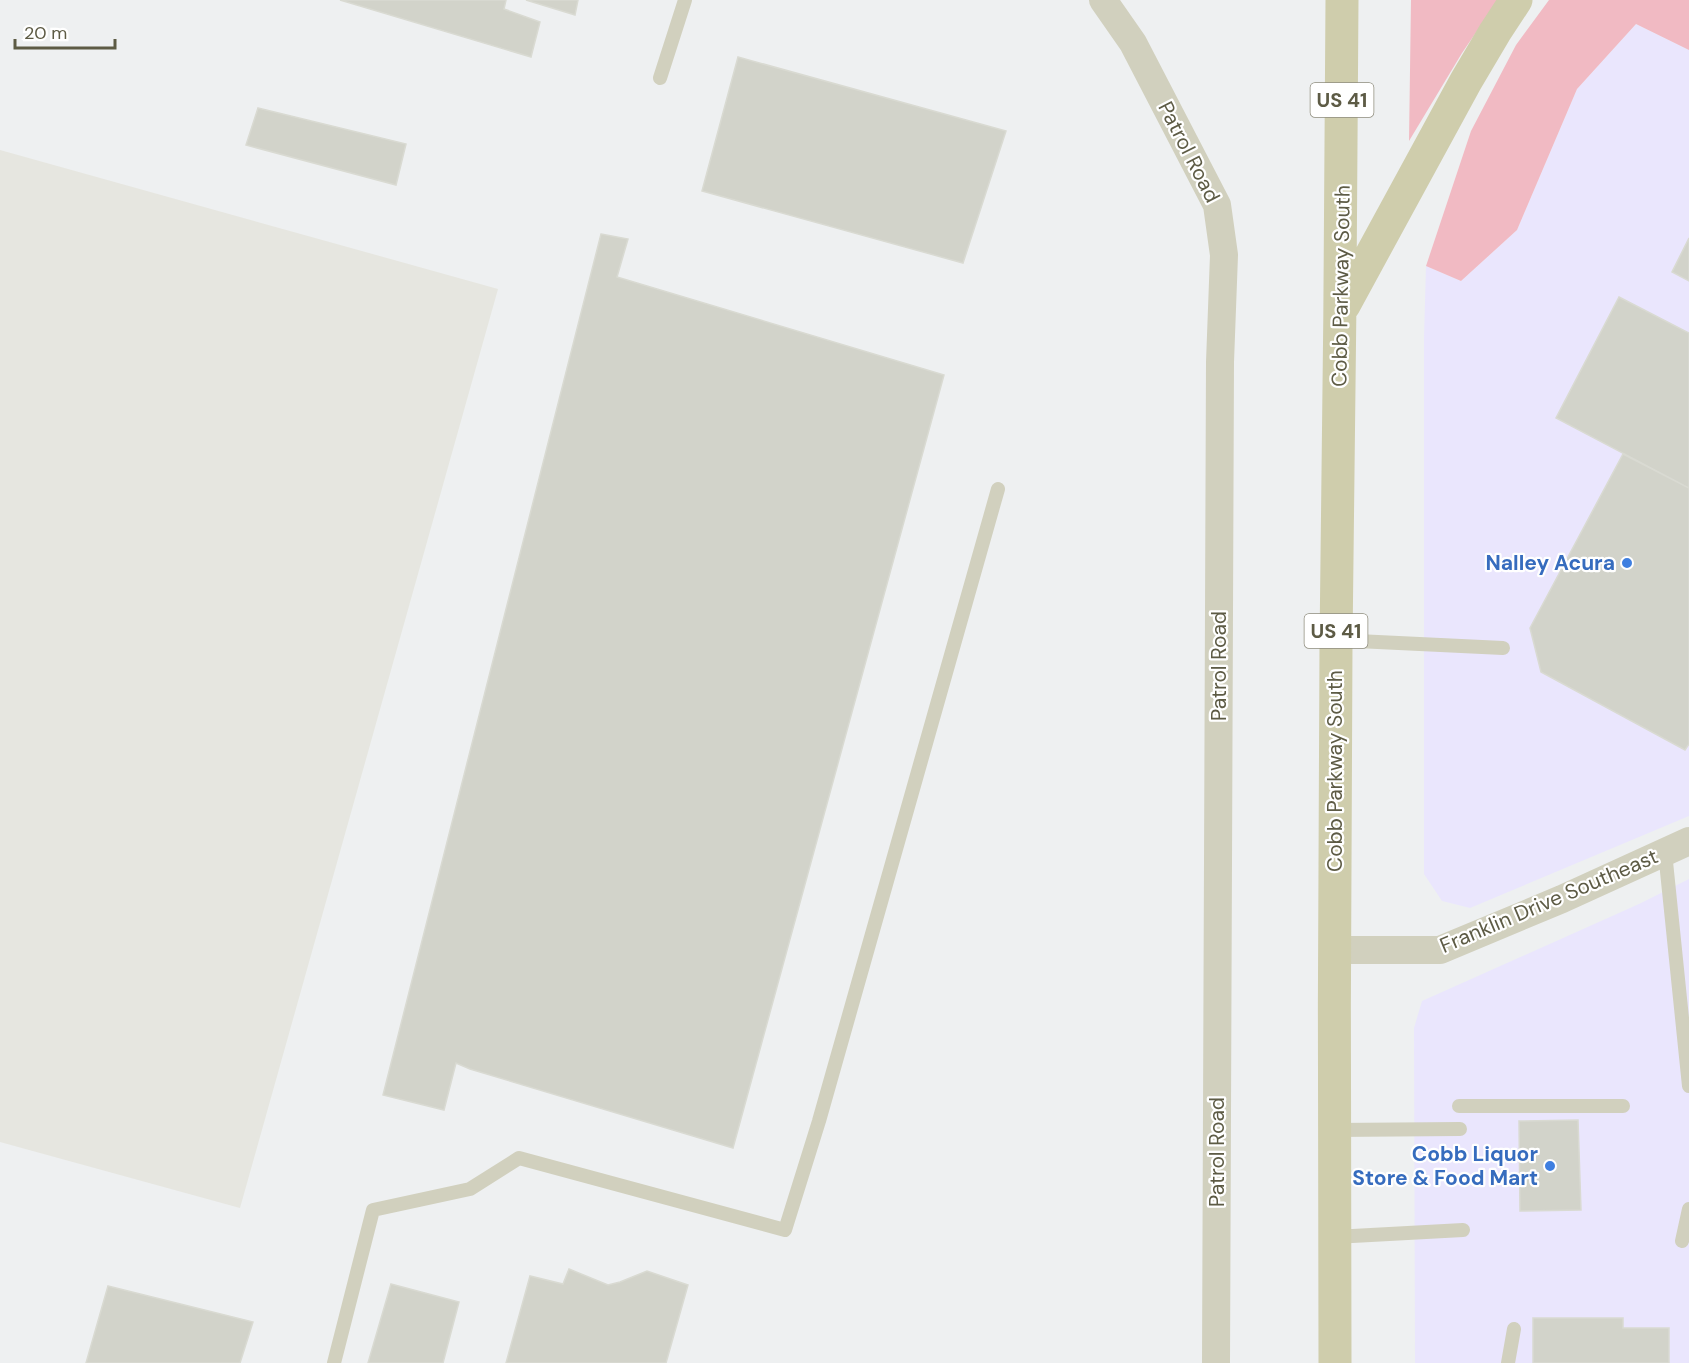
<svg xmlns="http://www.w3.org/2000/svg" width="1689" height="1363" viewBox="0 0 1689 1363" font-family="'DM Sans',sans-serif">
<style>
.commercial{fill:#eae6fd}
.airport{fill:#e6e6e0}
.green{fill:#f1bac3}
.building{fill:#d2d3ca;stroke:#d9dad2;stroke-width:1.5}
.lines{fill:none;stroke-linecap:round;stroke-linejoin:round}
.service{stroke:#d1d0be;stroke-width:14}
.minor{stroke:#d1d0be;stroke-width:28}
.primary{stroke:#cfcdac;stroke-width:33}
.shop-dot{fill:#3f7fe0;stroke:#fff;stroke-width:2}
.labels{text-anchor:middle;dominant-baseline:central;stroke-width:4.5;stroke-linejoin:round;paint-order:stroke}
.shield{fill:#fff;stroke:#8e8c7d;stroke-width:1.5}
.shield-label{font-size:20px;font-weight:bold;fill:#5d5b45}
.street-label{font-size:21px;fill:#5d5b45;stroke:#fff}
.shop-label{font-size:21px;font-weight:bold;fill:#366cbe;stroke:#fff;text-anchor:end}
</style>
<rect width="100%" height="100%" fill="#eef0f1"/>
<!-- commercial -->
<path class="commercial" d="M1636,24L1689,50V816L1470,908L1442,901L1424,874V338L1426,266L1461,281L1517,230L1577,89Z
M1689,879V1363H1415L1414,1028L1422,1001L1639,904Z"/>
<!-- airport -->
<path class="airport" d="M0,150L498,289L240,1208L0,1142Z"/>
<!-- green -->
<path class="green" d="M1411,0H1498L1462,53L1409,141Z
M1549,0H1689V50L1636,24L1577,89L1517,230L1461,281L1426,266L1471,131L1516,45Z"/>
<!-- building -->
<path class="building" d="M340,0H506L504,9L540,22L531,57Z
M526,0H578L575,15Z
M738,57L1006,131L963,263L702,191Z
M258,108L406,144L396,185L246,145Z
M601,234L628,239L617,277L944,375L733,1148L470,1069L456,1063L444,1110L383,1095Z
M1689,238V281L1672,272Z
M1619,297L1689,333V488L1556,418Z
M1623,454L1689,488V744L1685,750L1541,672L1530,628Z
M1578,1120L1581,1210L1520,1211L1519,1121Z
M569,1269L608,1285L620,1282L647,1271L688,1285L666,1363H506L530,1276L563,1284Z
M391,1284L459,1302L443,1363H368Z
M108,1286L253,1322L240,1363H86Z
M1533,1318H1623V1328H1669V1363H1533Z"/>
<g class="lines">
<!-- service -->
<path class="service" d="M660,78L685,0
M1336,640L1503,648
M1665,852L1689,1086
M1459,1106H1623
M1334,1130L1460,1129
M1334,1237L1463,1230
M1682,1241L1689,1209
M334,1363L373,1210L470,1189L519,1158L785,1230L819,1121L998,489
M1508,1363L1514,1329"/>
<!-- minor -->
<path class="minor" d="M1103,0L1133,43L1217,205L1224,255L1220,362L1216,1363
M1334,950H1440L1562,899L1689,841"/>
<!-- primary -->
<path class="primary" d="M1344,305L1466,81L1495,32L1516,0
M1335,1363C1334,1123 1334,884 1336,644C1338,429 1342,215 1342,0"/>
</g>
<!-- markers -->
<g class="shop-dot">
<circle cx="1627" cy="563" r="6"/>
<circle cx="1550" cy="1166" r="6"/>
</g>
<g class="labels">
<!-- shield labels -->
<g class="shield">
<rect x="1310.5" y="83" width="63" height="34" rx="4.5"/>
<rect x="1304.5" y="614" width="63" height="34" rx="4.5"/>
</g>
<g class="shield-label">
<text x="1342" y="100">US 41</text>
<text x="1336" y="631">US 41</text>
</g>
<!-- street labels -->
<g class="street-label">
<text transform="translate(1189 152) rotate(63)">Patrol Road</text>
<text transform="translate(1341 286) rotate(-89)">Cobb Parkway South</text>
<text transform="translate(1219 666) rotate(-90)">Patrol Road</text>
<text transform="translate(1335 771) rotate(-90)">Cobb Parkway South</text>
<text transform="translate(1549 901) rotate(-23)">Franklin Drive Southeast</text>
<text transform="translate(1217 1152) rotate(-90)">Patrol Road</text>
</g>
<!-- shop labels -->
<g class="shop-label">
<text x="1615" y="563">Nalley Acura</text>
<text x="1538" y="1154">Cobb Liquor<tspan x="1538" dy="24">Store &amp; Food Mart</tspan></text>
</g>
</g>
<!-- scale -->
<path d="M15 39v9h100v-9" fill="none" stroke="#5d5b45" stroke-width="3"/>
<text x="24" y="39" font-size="18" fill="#5d5b45" stroke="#ffffff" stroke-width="4.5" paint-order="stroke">20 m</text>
</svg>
